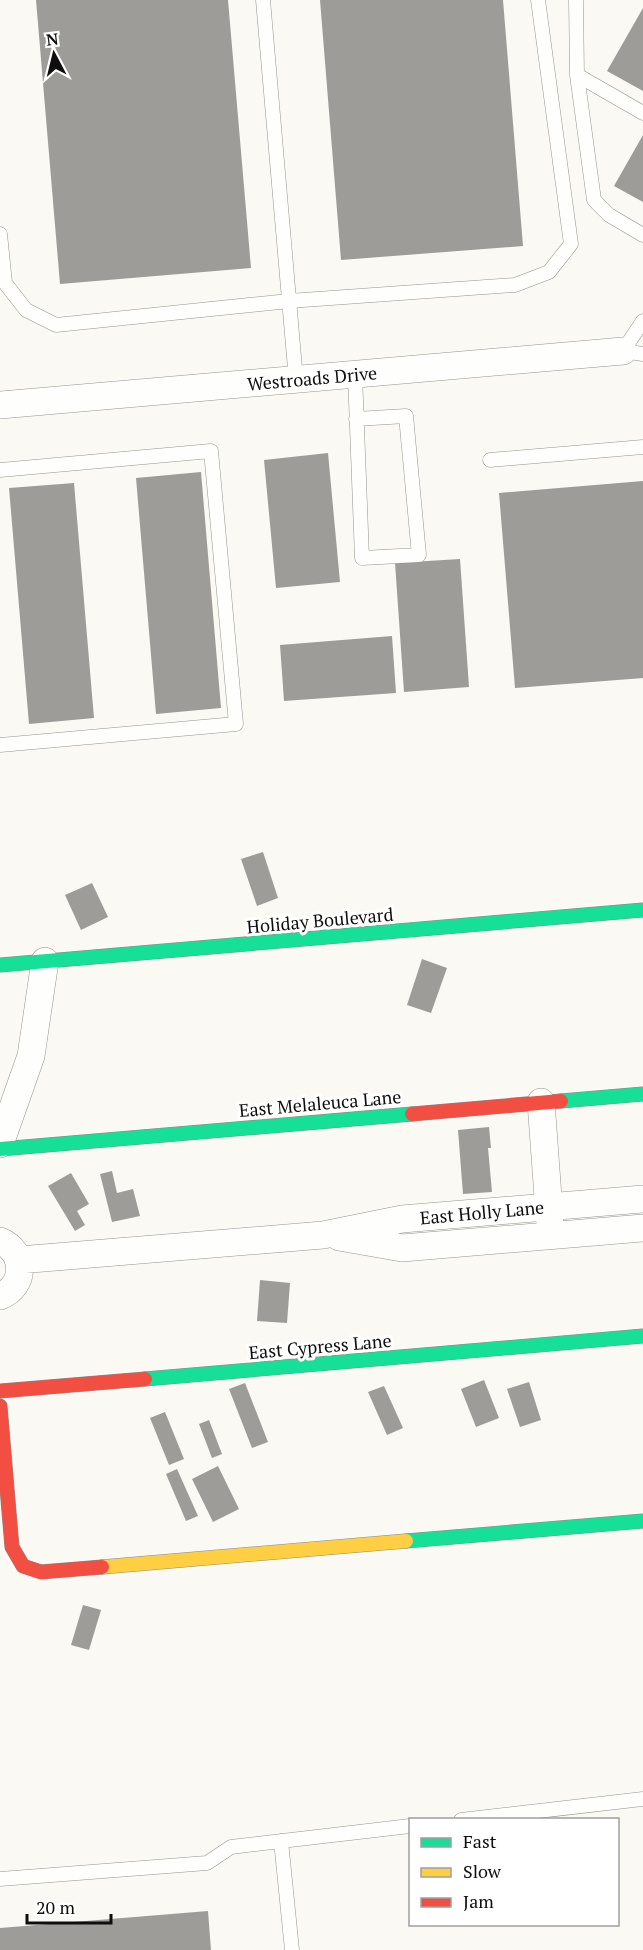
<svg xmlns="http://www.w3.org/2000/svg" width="643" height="1950" viewBox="0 0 643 1950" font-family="'PT Serif',serif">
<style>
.building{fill:#9e9c98}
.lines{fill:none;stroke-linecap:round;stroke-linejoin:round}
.lane-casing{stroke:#949491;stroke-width:15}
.street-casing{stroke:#949491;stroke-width:28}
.fast-casing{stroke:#8b8a88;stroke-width:15}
.slow-casing{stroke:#8b8a88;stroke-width:15}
.jam-casing{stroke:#8b8a88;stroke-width:15}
.lane{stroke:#fefefd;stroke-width:14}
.street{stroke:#fefefd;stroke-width:27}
.fast{stroke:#16e098;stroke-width:14}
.slow{stroke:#ffcf43;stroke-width:14}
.jam{stroke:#f24e42;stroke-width:14}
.labels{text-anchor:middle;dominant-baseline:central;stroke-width:6;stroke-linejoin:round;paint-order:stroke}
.street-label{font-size:18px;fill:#0e0e0e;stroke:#fff}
</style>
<rect width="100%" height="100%" fill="#faf9f3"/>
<!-- building -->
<path class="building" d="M36,0H228L251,268L60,284Z
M320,0H503L523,246L341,260Z
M643,8V91L607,71Z
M643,135V202L614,186Z
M328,453L340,582L276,588L264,460Z
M201,472L221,708L156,714L136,478Z
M643,481V678L515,688L499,493Z
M74,483L94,718L29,724L9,488Z
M460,559L469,687L404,692L395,563Z
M392,636L396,693L284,701L280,645Z
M263,852L278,898L257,906L241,859Z
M92,883L108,917L81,930L65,895Z
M422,959L447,968L431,1013L407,1005Z
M489,1127L491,1148H488L492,1192L463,1194L458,1130Z
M112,1171L117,1193L133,1189L140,1216L112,1222L100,1174Z
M71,1173L89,1204L77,1211L85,1225L75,1231L48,1186Z
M260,1280L290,1283L287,1323L257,1321Z
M484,1380L499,1418L476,1427L461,1389Z
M529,1382L541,1420L520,1427L507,1389Z
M245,1383L268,1442L252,1448L229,1389Z
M384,1386L403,1428L387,1435L368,1392Z
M165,1412L184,1459L169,1465L150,1418Z
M209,1420L222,1454L212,1458L199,1424Z
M218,1466L239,1509L213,1522L192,1479Z
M177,1469L198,1516L186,1521L166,1474Z
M83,1605L101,1610L89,1650L71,1645Z
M208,1911L211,1950H0V1928Z"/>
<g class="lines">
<!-- lane casing -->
<g class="lane-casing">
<path id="lane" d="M263,0L296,380
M576,0L577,75L594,200L609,215L643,235
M577,75L643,113
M0,234L5,283L26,310L56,325L289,301L515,285L549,272L571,244L538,0
M643,321L623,351L643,354
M355,374L362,558L419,555L406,416L356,419
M490,460L643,447
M0,470L211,451L236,724L0,745
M461,1820L643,1799
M281,1841L292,1950
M0,1879L207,1863L231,1847L410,1826"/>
</g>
<!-- street casing -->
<g class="street-casing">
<path id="street" d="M0,405L623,351
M541,1102L550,1224
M0,1144L31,1056L45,961
M339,1237L402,1248L643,1228
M0,1241C25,1251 27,1286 0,1296
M19,1260L323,1235L402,1219L643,1199"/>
</g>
<!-- fast casing -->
<g class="fast-casing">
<path id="fast" d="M0,965L643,910
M561,1101L643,1094
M0,1149L412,1114
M145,1379L643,1336
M406,1541L643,1521"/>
</g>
<!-- slow casing -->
<g class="slow-casing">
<path id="slow" d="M102,1567L406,1541"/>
</g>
<!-- jam casing -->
<g class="jam-casing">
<path id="jam" d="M412,1114L561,1101
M0,1391L145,1379
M0,1406L12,1547L23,1566L41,1572L102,1567"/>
</g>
<!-- lane -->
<use href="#lane" class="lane"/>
<!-- street -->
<use href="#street" class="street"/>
<!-- fast -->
<use href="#fast" class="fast"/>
<!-- slow -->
<use href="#slow" class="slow"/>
<!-- jam -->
<use href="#jam" class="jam"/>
</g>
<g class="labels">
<!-- street labels -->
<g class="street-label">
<text transform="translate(312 378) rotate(-5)">Westroads Drive</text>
<text transform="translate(320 920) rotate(-5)">Holiday Boulevard</text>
<text transform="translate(320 1103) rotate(-5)">East Melaleuca Lane</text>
<text transform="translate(482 1212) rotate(-5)">East Holly Lane</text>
<text transform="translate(320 1346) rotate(-5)">East Cypress Lane</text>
</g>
</g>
<!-- legend -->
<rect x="409" y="1818" width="210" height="108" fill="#ffffff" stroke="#9f9f9f" stroke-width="1.5"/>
<rect x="421" y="1838" width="30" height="9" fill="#16e098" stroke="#9f9f9f" stroke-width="1.5"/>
<text x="463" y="1848" font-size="18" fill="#0e0e0e">Fast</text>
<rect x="421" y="1868" width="30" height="9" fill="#ffcf43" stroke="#9f9f9f" stroke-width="1.5"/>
<text x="463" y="1878" font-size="18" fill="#0e0e0e">Slow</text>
<rect x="421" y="1898" width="30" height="9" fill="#f24e42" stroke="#9f9f9f" stroke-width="1.5"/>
<text x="463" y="1908" font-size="18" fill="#0e0e0e">Jam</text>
<!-- north arrow -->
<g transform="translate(54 54) rotate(353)" stroke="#ffffff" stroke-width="4.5" paint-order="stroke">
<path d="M0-4.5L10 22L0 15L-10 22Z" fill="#0e0e0e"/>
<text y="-9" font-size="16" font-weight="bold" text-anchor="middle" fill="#0e0e0e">N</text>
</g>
<!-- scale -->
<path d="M27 1914v9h84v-9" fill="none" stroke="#0e0e0e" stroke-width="3"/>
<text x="36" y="1914" font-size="18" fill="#0e0e0e" stroke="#ffffff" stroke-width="4.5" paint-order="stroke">20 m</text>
</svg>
